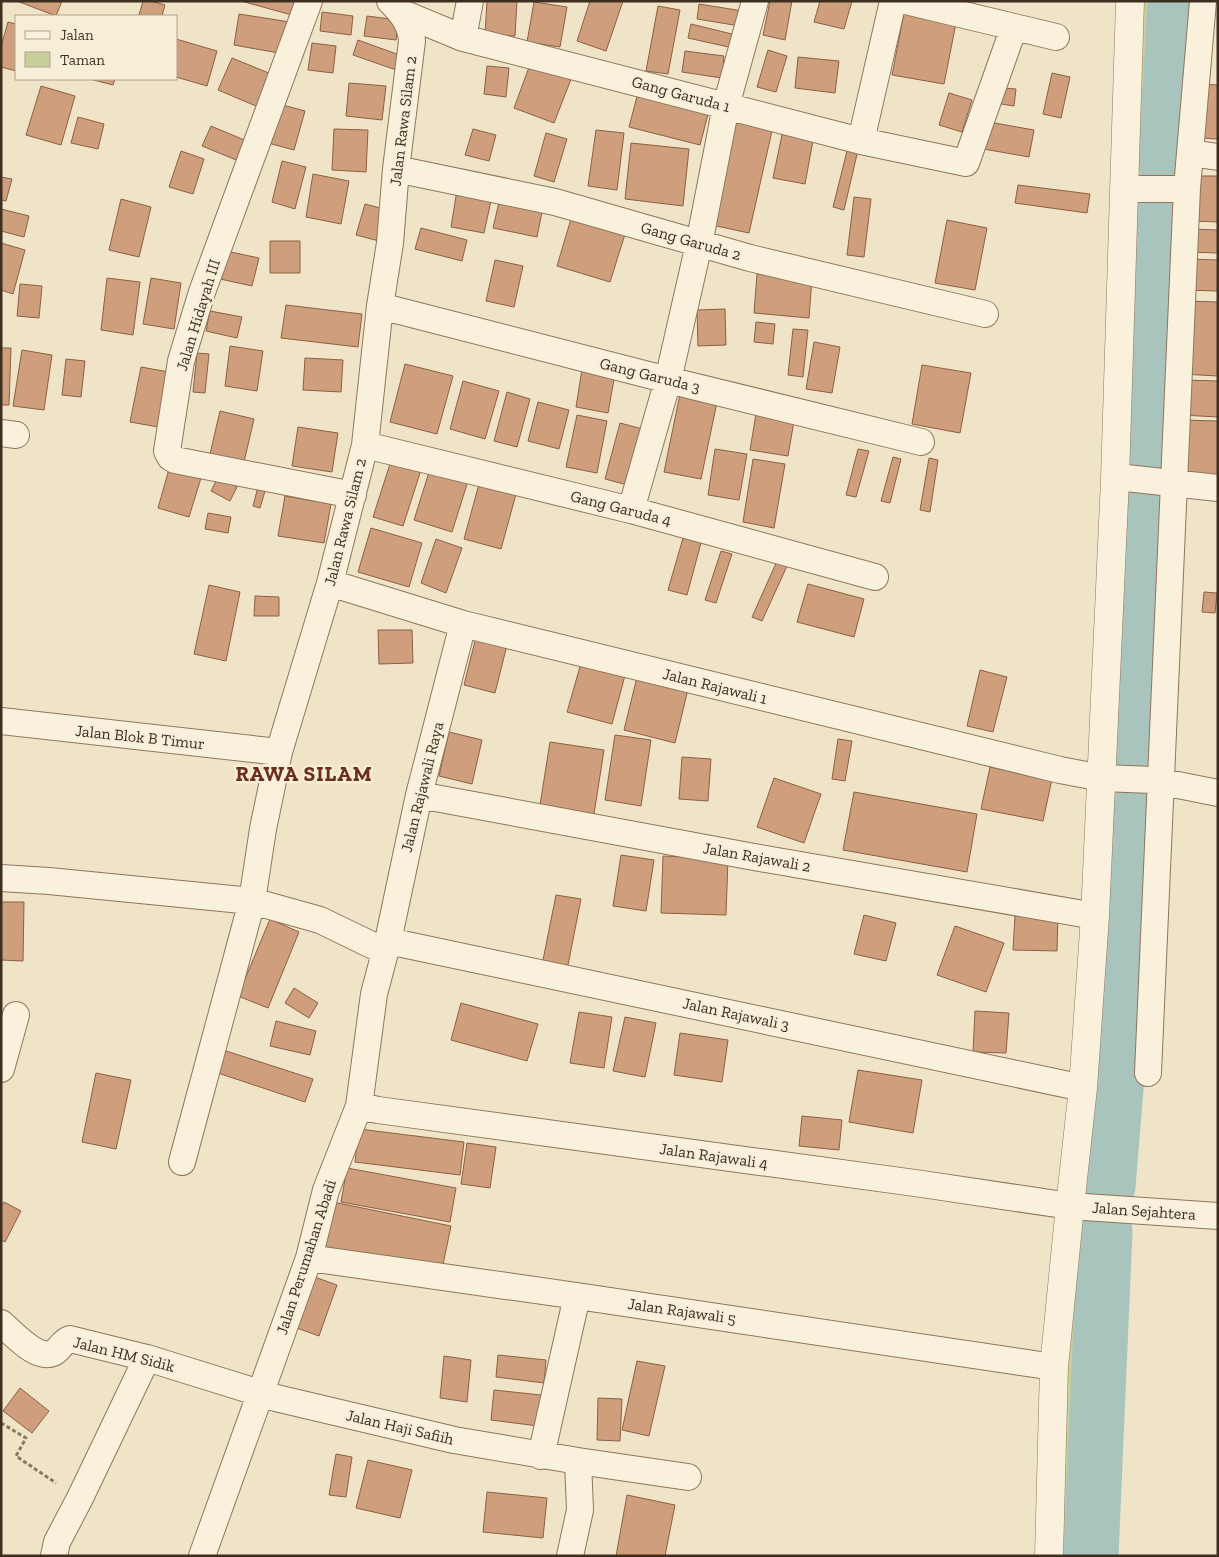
<svg xmlns="http://www.w3.org/2000/svg" width="1219" height="1557" viewBox="0 0 1219 1557" font-family="'Zilla Slab',serif">
<style>
.green{fill:#c9cf9b}
.lines{fill:none;stroke-linecap:round;stroke-linejoin:round}
.river{stroke:#a9c4bc;stroke-width:55}
.building{fill:#cf9f7d;stroke:#8d5f41}
.minor-casing{stroke:#8d765c;stroke-width:28}
.tertiary-casing{stroke:#8d765c;stroke-width:29}
.path{stroke:#8d765c;stroke-width:3;stroke-dasharray:4 2.5;stroke-linecap:butt}
.minor{stroke:#faf1dc;stroke-width:26}
.tertiary{stroke:#faf1dc;stroke-width:28}
.labels{text-anchor:middle;dominant-baseline:central;stroke-width:4.5;stroke-linejoin:round;paint-order:stroke}
.street-label{font-size:16px;fill:#3d2e20;stroke:#f7eed8}
.district-label{font-size:21px;font-weight:bold;letter-spacing:1px;fill:#6b2e1e;stroke:#f7eed8}
</style>
<rect width="100%" height="100%" fill="#f0e4c8"/>
<!-- green -->
<path class="green" d="M1131,1H1175L1166,163L1154,460L1145,511L1142,757L1108,1186L1091,1556H1049L1083,1088Z"/>
<g class="lines">
<!-- river -->
<path class="river" d="M1166,163L1175,1
M1154,460L1159,219
M1142,757L1145,511
M1108,1186L1139,810
M1091,1556L1105,1231"/>
</g>
<!-- building -->
<path class="building" d="M17,1H62L56,16Z
M143,1H151L165,5L162,16H145L139,15Z
M241,1H303L299,17Z
M487,1H517L515,36L485,35Z
M590,1H623L606,51L577,41Z
M770,1H792L785,40L763,35Z
M820,1H852L844,29L814,22Z
M534,2L567,7L560,47L527,42Z
M699,4L743,11L740,26L697,19Z
M658,6L680,10L668,74L646,71Z
M905,8L957,18L944,84L892,75Z
M322,12L353,16L351,35L320,31Z
M239,14L290,22L284,54L234,45Z
M367,16L399,20L396,40L364,36Z
M8,22L16,24V71L1,67V47Z
M691,24L736,35L733,48L688,38Z
M176,39L217,51L207,86L176,77Z
M358,40L405,57L399,71L353,55Z
M312,43L336,46L333,73L308,70Z
M768,50L787,56L776,92L757,87Z
M685,51L724,56L722,78L682,72Z
M798,57L839,61L835,93L795,88Z
M232,58L276,76L263,109L218,90Z
M532,59L573,74L554,123L514,108Z
M487,66L509,68L506,97L484,94Z
M1052,73L1070,77L1061,118L1043,114Z
M90,79H115L113,85Z
M349,83L386,86L382,120L346,116Z
M1201,84L1218,85V139L1199,138Z
M640,85L711,103L700,145L629,127Z
M41,86L75,96L61,145L26,135Z
M1003,88L1016,89L1014,106L1001,104Z
M949,93L972,100L962,132L939,125Z
M279,104L305,111L294,150L268,143Z
M737,114L774,122L749,233L712,225Z
M78,117L104,124L98,149L71,143Z
M983,121L1034,130L1029,157L978,148Z
M211,126L254,144L246,164L202,146Z
M334,129L368,130L366,172L332,170Z
M473,129L496,135L489,161L465,155Z
M596,130L624,133L617,190L588,186Z
M783,130L814,135L805,184L773,178Z
M546,133L567,139L554,182L534,176Z
M631,143L689,149L683,206L625,199Z
M848,147L858,150L844,210L833,207Z
M181,151L204,159L193,194L169,187Z
M282,161L306,167L295,209L272,202Z
M313,174L349,181L341,224L306,217Z
M1193,176H1218V222L1192,221Z
M1,177L12,179L6,201L1,200Z
M1018,185L1090,194L1087,213L1015,203Z
M457,190L492,196L484,233L451,227Z
M854,197L871,199L864,257L847,255Z
M500,198L543,207L537,237L493,228Z
M121,199L151,207L139,257L109,250Z
M365,204L388,210L379,241L356,235Z
M1,209L29,216L24,237L1,231Z
M573,212L627,228L610,282L557,266Z
M947,220L987,228L975,290L935,283Z
M421,228L467,240L462,261L415,249Z
M1189,229L1218,230V253L1188,252Z
M270,241H300V273H270Z
M1,243L25,250L13,294L1,290Z
M226,251L259,258L252,286L220,279Z
M1187,259L1218,260V291L1186,290Z
M495,260L523,266L514,307L486,301Z
M757,274L812,278L809,318L754,313Z
M107,278L140,282L133,335L101,330Z
M151,278L181,283L174,329L143,324Z
M20,284L42,286L39,318L17,316Z
M1184,301L1218,302V376L1181,374Z
M286,305L362,314L358,347L281,338Z
M725,309L726,345L698,346L697,310Z
M210,311L242,317L237,338L206,331Z
M756,322L775,324L773,344L754,342Z
M793,329L808,330L803,377L788,375Z
M814,342L840,347L832,393L806,389Z
M230,346L263,351L257,391L225,386Z
M1,348H11L9,405H1Z
M22,350L52,355L44,410L13,406Z
M197,353L209,354L205,393L193,392Z
M305,358L343,360L341,392L303,390Z
M66,359L85,361L81,397L62,395Z
M583,363L616,368L608,413L576,407Z
M405,364L453,376L437,434L390,422Z
M922,365L971,373L960,433L912,424Z
M141,367L175,373L164,428L130,422Z
M1183,380L1218,381V417L1181,415Z
M463,381L499,391L485,439L450,429Z
M507,392L530,399L517,447L494,441Z
M680,394L717,402L701,479L664,472Z
M538,402L569,410L559,449L528,441Z
M757,408L795,415L788,456L750,450Z
M220,411L254,419L244,462L210,454Z
M577,415L607,421L597,473L566,467Z
M1180,420L1218,421V475L1179,473Z
M620,423L650,431L635,487L605,479Z
M298,427L338,433L332,472L292,466Z
M715,449L747,454L739,500L708,495Z
M858,449L869,451L856,497L846,495Z
M893,457L901,459L890,503L881,501Z
M929,458L938,460L930,512L920,510Z
M753,459L785,464L774,528L743,522Z
M391,461L421,470L403,526L373,517Z
M169,469L201,478L189,517L158,508Z
M430,469L468,481L452,532L414,520Z
M218,477L237,487L230,501L211,491Z
M260,479L268,481L260,508L253,506Z
M479,484L516,494L501,549L464,539Z
M285,496L331,504L324,543L278,536Z
M208,513L231,517L228,533L205,529Z
M371,528L422,543L409,587L358,572Z
M683,538L701,543L687,595L668,590Z
M436,539L462,548L446,593L421,583Z
M721,551L732,554L716,603L705,600Z
M777,561L787,566L762,621L752,617Z
M808,584L864,599L854,637L797,622Z
M209,585L240,592L226,661L194,654Z
M1204,592L1217,593L1215,613L1202,612Z
M255,596L279,597V616H254Z
M378,630H412L413,663L379,664Z
M477,633L508,641L495,693L464,685Z
M583,656L627,668L612,724L567,712Z
M639,669L690,681L675,743L624,730Z
M980,670L1007,677L993,732L967,726Z
M449,732L482,740L472,784L439,776Z
M615,735L651,740L641,806L605,800Z
M838,739L852,741L845,781L832,779Z
M550,742L604,750L594,814L540,805Z
M682,757L711,759L708,801L679,799Z
M990,767L1052,779L1043,821L981,809Z
M774,778L821,794L804,843L757,827Z
M854,792L977,814L967,872L843,850Z
M621,855L654,860L646,911L613,906Z
M663,856L728,859L726,915L661,913Z
M556,895L581,899L567,970L542,965Z
M1,902H24L23,961L1,960Z
M864,915L896,923L886,961L854,954Z
M1015,915L1058,917L1057,951L1013,950Z
M270,919L299,932L268,1008L238,996Z
M955,926L1004,943L986,992L937,975Z
M294,988L318,1003L309,1018L285,1003Z
M461,1003L538,1024L527,1061L451,1040Z
M975,1011L1009,1013L1006,1053L973,1052Z
M579,1012L612,1017L604,1068L570,1063Z
M625,1017L656,1023L645,1077L613,1071Z
M276,1021L316,1031L310,1055L270,1046Z
M680,1033L728,1040L722,1082L674,1075Z
M217,1048L313,1079L305,1102L209,1070Z
M858,1070L922,1080L913,1133L849,1122Z
M96,1073L131,1080L116,1149L82,1142Z
M802,1116L842,1120L839,1150L799,1146Z
M359,1129L464,1142L460,1175L355,1162Z
M467,1143L496,1147L490,1188L461,1184Z
M347,1168L456,1188L450,1222L341,1202Z
M4,1202L21,1211L5,1242L1,1240V1208Z
M333,1202L451,1226L441,1274L322,1249Z
M312,1276L337,1285L319,1336L294,1327Z
M498,1355L546,1360L544,1383L496,1377Z
M444,1356L471,1360L467,1402L440,1398Z
M637,1361L665,1366L649,1436L622,1430Z
M20,1388L49,1411L32,1433L3,1411Z
M494,1390L541,1395L538,1426L491,1420Z
M598,1398L622,1399L620,1441L597,1440Z
M336,1454L352,1457L346,1497L329,1495Z
M368,1460L412,1470L400,1518L356,1508Z
M487,1492L547,1498L543,1538L483,1532Z
M627,1495L675,1505L665,1556H616Z"/>
<g class="lines">
<!-- minor casing -->
<g class="minor-casing">
<path id="minor" d="M309,1L202,292L181,361L167,451L170,457L175,460L353,495
M400,12L463,38L861,141L966,163L1014,27L906,1
M1014,27L1056,37
M463,38L470,1
M861,141L893,1
M1190,153L1218,157
M396,169L555,202L750,258L985,314
M1124,189H1175L1187,188L1203,1
M380,306L668,380L921,442
M1,433L16,435
M365,445L631,510L875,577
M1115,479L1126,478L1218,488
M631,510L668,380L699,244L726,106L755,1
M330,583L463,624L1060,770L1102,778L1153,780L1218,793
M1,721L279,752
M419,795L754,857L1095,916
M1,878L49,881L252,901L182,1162
M388,941L1083,1088
M384,951L320,920L252,901L263,829L279,752L330,583L365,445L380,306L390,243L396,169L412,41C411,24 402,13 390,1
M1,1069L16,1015
M1148,1073L1187,188
M359,1106L378,1110L922,1184L1070,1206L1218,1216
M309,1258L577,1296L1054,1367
M1,1323C13,1333 36,1360 53,1353C60,1350 62,1341 70,1339L147,1358L276,1398L454,1440L578,1461L580,1510L570,1556
M541,1456L577,1296
M578,1461L688,1477
M54,1556L57,1542L80,1498L147,1358
M202,1556L309,1258L326,1190L359,1106L374,994L388,941L419,795L463,624"/>
</g>
<!-- tertiary casing -->
<g class="tertiary-casing">
<path id="tertiary" d="M1049,1556L1054,1367L1070,1206L1083,1088L1095,916L1115,479L1130,1"/>
</g>
<!-- path -->
<path class="path" d="M1,1423L26,1438L16,1456L56,1483"/>
<!-- minor -->
<use href="#minor" class="minor"/>
<!-- tertiary -->
<use href="#tertiary" class="tertiary"/>
</g>
<g class="labels">
<!-- street labels -->
<g class="street-label">
<text transform="translate(681 94) rotate(15)">Gang Garuda 1</text>
<text transform="translate(403 121) rotate(-83)">Jalan Rawa Silam 2</text>
<text transform="translate(691 241) rotate(16)">Gang Garuda 2</text>
<text transform="translate(198 315) rotate(-73)">Jalan Hidayah III</text>
<text transform="translate(650 375) rotate(14)">Gang Garuda 3</text>
<text transform="translate(621 508) rotate(14)">Gang Garuda 4</text>
<text transform="translate(345 522) rotate(-76)">Jalan Rawa Silam 2</text>
<text transform="translate(715 686) rotate(14)">Jalan Rajawali 1</text>
<text transform="translate(140 737) rotate(6)">Jalan Blok B Timur</text>
<text transform="translate(422 787) rotate(-76)">Jalan Rajawali Raya</text>
<text transform="translate(757 857) rotate(10)">Jalan Rajawali 2</text>
<text transform="translate(736 1014) rotate(12)">Jalan Rajawali 3</text>
<text transform="translate(714 1156) rotate(8)">Jalan Rajawali 4</text>
<text transform="translate(1144 1211) rotate(4)">Jalan Sejahtera</text>
<text transform="translate(306 1257) rotate(-72)">Jalan Perumahan Abadi</text>
<text transform="translate(682 1311) rotate(8)">Jalan Rajawali 5</text>
<text transform="translate(124 1354) rotate(14)">Jalan HM Sidik</text>
<text transform="translate(400 1427) rotate(13)">Jalan Haji Safiih</text>
</g>
<!-- district labels -->
<g class="district-label">
<text x="304" y="773">RAWA SILAM</text>
</g>
</g>
<!-- border -->
<rect width="1219" height="1557" fill="none" stroke="#3d2e20" stroke-width="5"/>
<!-- legend -->
<rect x="15" y="15" width="162" height="65" fill="#f7eed8" stroke="#ada18e"/>
<rect x="25" y="31" width="25" height="8" fill="#faf1dc" stroke="#ada18e"/>
<text x="60" y="40" font-size="15" fill="#3d2e20">Jalan</text>
<rect x="25" y="52" width="25" height="15" fill="#c9cf9b" stroke="#ada18e"/>
<text x="60" y="65" font-size="15" fill="#3d2e20">Taman</text>
</svg>
